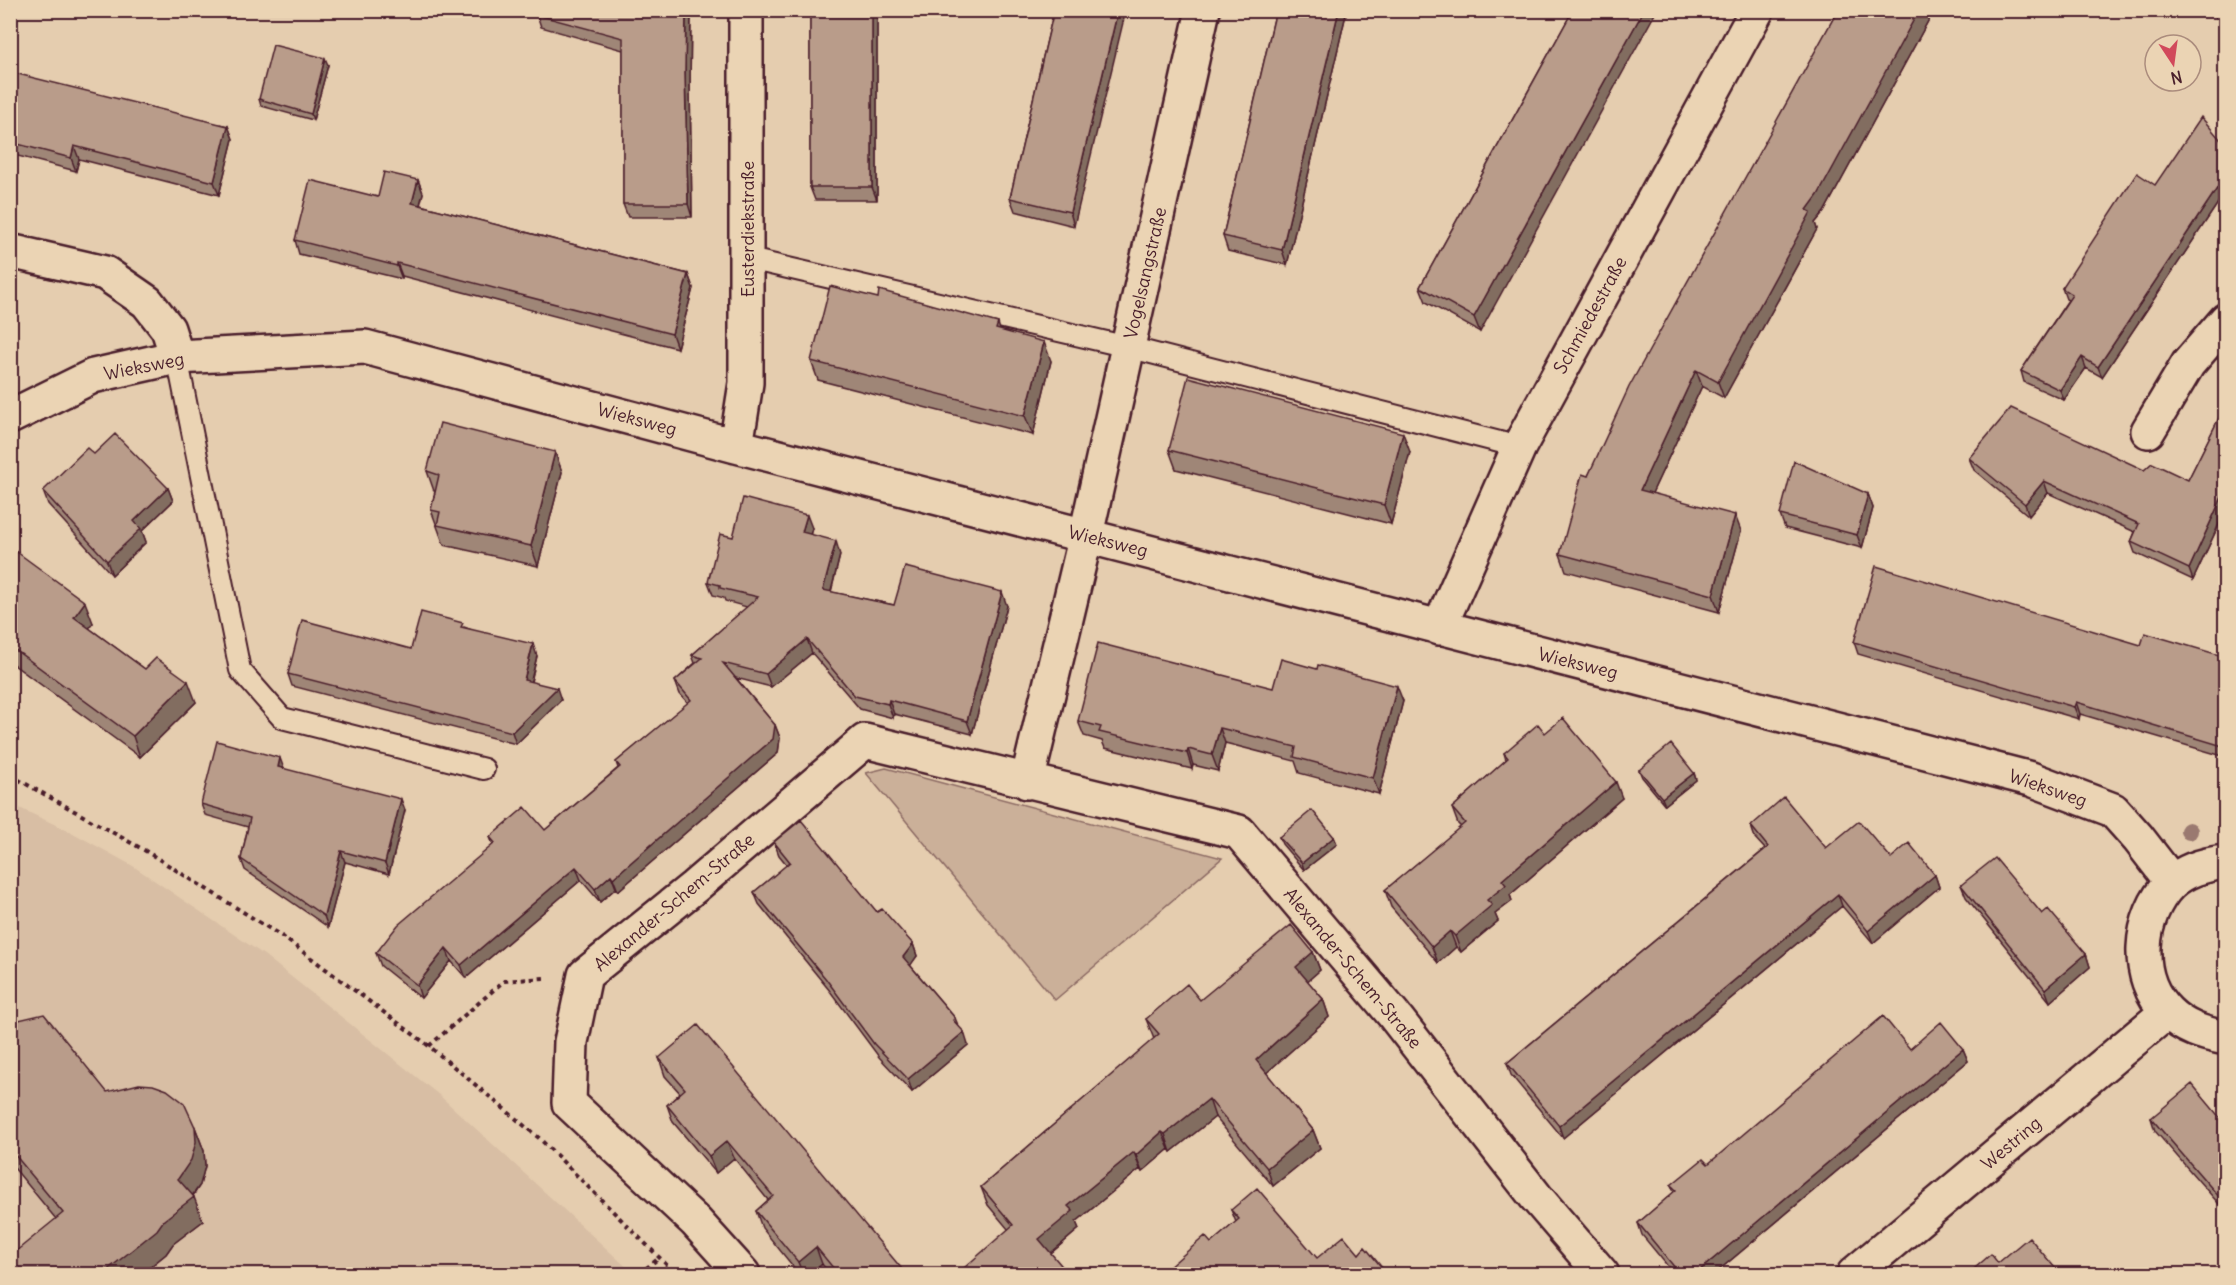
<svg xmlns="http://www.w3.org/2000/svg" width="2236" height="1285" viewBox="0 0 2236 1285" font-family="Delius,sans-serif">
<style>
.built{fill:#d8bea4}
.green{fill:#cbb099;stroke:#8a6862;stroke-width:1.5}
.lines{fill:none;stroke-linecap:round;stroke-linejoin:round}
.lane-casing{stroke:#4a1f2b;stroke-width:24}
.street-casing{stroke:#4a1f2b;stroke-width:38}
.secondary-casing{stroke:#4a1f2b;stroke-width:38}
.path{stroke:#4a1f2b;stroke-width:4;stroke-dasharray:4.5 4.5;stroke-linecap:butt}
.lane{stroke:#ebd4b4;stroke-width:20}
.street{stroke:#ebd4b4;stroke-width:33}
.secondary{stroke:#ebd4b4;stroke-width:33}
.tree{fill:#9a7970}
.wall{fill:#9f8677;stroke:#4a1f2b;stroke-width:1.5}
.shaded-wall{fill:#826d61;stroke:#4a1f2b;stroke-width:1.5}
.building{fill:#b99c8a;stroke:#4a1f2b;stroke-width:1.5}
.labels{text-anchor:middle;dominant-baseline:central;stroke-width:5;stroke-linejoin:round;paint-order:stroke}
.street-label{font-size:18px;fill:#4a1f2b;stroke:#ebd4b4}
</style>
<rect width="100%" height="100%" fill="#e5cdaf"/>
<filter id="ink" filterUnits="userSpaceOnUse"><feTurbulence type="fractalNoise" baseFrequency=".0167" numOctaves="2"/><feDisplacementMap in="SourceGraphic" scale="12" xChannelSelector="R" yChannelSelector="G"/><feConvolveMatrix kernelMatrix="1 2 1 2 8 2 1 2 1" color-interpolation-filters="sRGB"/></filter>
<g filter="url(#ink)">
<!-- built -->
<path class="built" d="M11,804L73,833L133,866L264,955L439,1095L634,1274H11Z"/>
<!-- green -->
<path class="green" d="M886,768L1222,858L1055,1000L866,773Z"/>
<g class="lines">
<!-- lane casing -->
<g class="lane-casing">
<path id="lane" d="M747,263L762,262L1128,347L1519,447
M177,357L240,670L282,718L484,769"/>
</g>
<!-- street casing -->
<g class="street-casing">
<path id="street" d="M10,251L105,273L147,302L168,329L177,357
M10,417L93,376L177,357L365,347L736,446L2031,779L2113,810L2138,838L2172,882
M2148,431L2188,364L2226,320
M736,446L746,383V10
M1439,628L1519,447L1757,10
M1027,782L1086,535L1203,10
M743,1274L696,1222L569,1103L571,1042L585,975L694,887L865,741L1239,832L1393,1014L1536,1197L1602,1274"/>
</g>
<!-- secondary casing -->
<g class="secondary-casing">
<path id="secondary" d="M2226,862C2207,864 2185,870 2171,883C2138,916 2133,978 2168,1012C2184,1028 2204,1034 2226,1038
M1854,1274L2167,1012"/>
</g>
<!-- path -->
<path class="path" d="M10,775L144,850L283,937L429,1046L539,1138L676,1274
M429,1046L504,981L544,978
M639,1274L659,1258"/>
<!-- lane -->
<use href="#lane" class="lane"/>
<!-- street -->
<use href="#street" class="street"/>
<!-- secondary -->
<use href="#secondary" class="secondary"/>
</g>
<!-- trees -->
<circle class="tree" cx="2189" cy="831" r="9"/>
<!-- wall -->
<path class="wall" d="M537,10H691L690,86L692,217H628L623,204V50L541,27L537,15Z
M810,10H877V200H815L810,187Z
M1054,10L1074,226L1015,211L1010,198Z
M1276,10H1347L1287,265L1228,251L1223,236Z
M1573,10L1480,332L1426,302L1420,287Z
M1838,10H1934L1824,212L1815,223L1817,229L1724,398L1702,386L1652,493L1741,531L1719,612L1566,571L1560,554L1588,476Z
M2210,10H2226V29Z
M328,65L313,120L261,106L259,99Z
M10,84L228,126L233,139L219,195L79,159L76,171L10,154Z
M2226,146V191L2102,377L2086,368L2064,400L2024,382L2021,371L2068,300L2066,299L2062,288L2155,185Z
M418,180L423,193L420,205L688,274L693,288L677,348L402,276V279L299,254L295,240L378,197Z
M878,298L998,323L1000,330L1051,361L1033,435L818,380L811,361Z
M2226,404V509L2193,580L2135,553L2131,542L2135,532L2048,493L2029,516L1974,470L1969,458L2144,470L2188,480Z
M1169,450L1410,452L1391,524L1176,469Z
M555,452L562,472L538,566L444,545L431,510L435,491H434L427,471Z
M94,454L168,488L173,501L142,531L146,542L112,575L48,504L43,491Z
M1868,494L1873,508L1862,548L1785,528L1780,515Z
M812,528L810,535L840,555L831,592L894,605L1007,606L972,734L894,714L893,718L860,709L812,653L771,687L736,678L775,725L780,738L778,753L618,891L616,888L600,902L581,880L466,978L451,961L421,998L381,966L376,953L493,845L490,837L545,830L618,768L616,762L688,703L680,694L675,681L695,663L692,655L747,607L725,601L724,598L713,595L708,582L733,537Z
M10,547L93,623L89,628L145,669L196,702L140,757L10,662Z
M464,627L537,656L531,682L561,700L516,744L292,686L288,674L411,649Z
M1854,642L2141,645L2226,657V757L2080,714L2079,719L1858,654Z
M1273,688L1403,701L1379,794L1299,773L1295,761L1225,743L1218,771L1193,765L1192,769L1105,748L1102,741L1084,736L1078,721Z
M1545,733L1622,798L1510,895L1512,901L1495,914L1498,921L1461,952L1456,947L1438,963L1391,907L1385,890L1461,827L1458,824L1452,808L1506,760L1504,753Z
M284,769L405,810L389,874L345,862L328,927L245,870L241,859L248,827L205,815L201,804Z
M1639,770L1694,773L1696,780L1665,805L1642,777Z
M1751,826L1826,848L1891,858L1935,875L1939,887L1873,943L1842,906L1563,1138L1511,1075L1507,1063L1765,849L1755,838Z
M1279,837H1334L1337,844L1304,870L1282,844Z
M774,842L877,912L913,944L917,956L910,965L955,1018L958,1025L968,1045L912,1092L879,1057L830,991L759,904L754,892L787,865L779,855Z
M1961,885L2042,914L2086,954L2090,967L2050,1002L1966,897Z
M1313,952L1320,970L1307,981L1323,999L1329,1017L1266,1073L1313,1130L1320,1148L1273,1186L1215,1117L1171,1152L1169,1149L1142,1172L1140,1169L1076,1222L1079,1229L1051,1253L1008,1229L988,1205L981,1187L1154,1039L1146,1019L1200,1000Z
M10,1022L107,1092L195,1127L204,1151L205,1166L200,1185L193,1196L203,1221L173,1244L166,1254L140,1275H10L56,1219L10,1163Z
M1910,1049H1963L1968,1061L1713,1275H1675L1642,1235L1638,1223L1674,1192L1671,1185Z
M659,1058L907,1275H831L822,1264L810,1275H800L762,1228L756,1211L768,1200L734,1158L716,1173L673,1122L667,1105L680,1093L665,1076Z
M2151,1118L2226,1125V1212L2155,1131Z
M1231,1210L1317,1258L1359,1254L1388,1275H1160L1211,1243L1236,1222Z"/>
<!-- shaded-wall -->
<path class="shaded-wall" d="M686,10H691L690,86L692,217L688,204L685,73Z
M872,10H877V200L872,187Z
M1118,10H1126L1074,226L1070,212Z
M1339,10H1347L1287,265L1282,250Z
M1644,10H1657L1480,332L1474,317Z
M1919,10H1934L1824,212L1815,223L1817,229L1724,398L1718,382L1807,210Z
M325,58L328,65L313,120L311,114Z
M228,126L233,139L219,195L214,182Z
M74,146L79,159L76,171L71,158Z
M2226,175V191L2102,377L2098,367Z
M418,180L423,193L417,216L412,203Z
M397,263L402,276V279L397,266Z
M688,274L693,288L677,348L672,334Z
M1044,342L1051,361L1033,435L1025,416Z
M2082,357L2086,368L2064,400L2060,390Z
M1696,370L1702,386L1646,506L1640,490Z
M1403,433L1410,452L1391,524L1384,505Z
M555,452L562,472L538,566L531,546Z
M2044,481L2048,493L2029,516L2025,504Z
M168,488L173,501L142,531L146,542L112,575L107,561L134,521Z
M2226,488V509L2193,580L2189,569Z
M1868,494L1873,508L1862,548L1857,535Z
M807,515L812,528L807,546L802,532Z
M1735,515L1741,531L1719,612L1713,595Z
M836,541L840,555L828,603L823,590Z
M1002,592L1007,606L972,734L967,721Z
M85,602L93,623L82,638L74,617Z
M807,639L812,653L771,687L766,674Z
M533,644L537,656L528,692L524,680Z
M188,681L196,702L140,757L133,736Z
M1397,686L1403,701L1379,794L1373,778Z
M557,688L561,700L516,744L512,732Z
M889,700L894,714L893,718L888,704Z
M2076,702L2080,714L2079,719L2074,707Z
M775,725L780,738L778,753L618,891L613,878Z
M1220,728L1225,743L1218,771L1212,755Z
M1188,749L1193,765L1192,769L1187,753Z
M280,758L284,769L278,767Z
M1694,773L1696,780L1665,805L1662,798Z
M1616,782L1622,798L1510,895L1512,901L1495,914L1498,921L1461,952L1455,936L1487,900L1502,880Z
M401,799L405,810L389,874L385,863Z
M1334,837L1337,844L1304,870L1302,863Z
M341,851L345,862L328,927L324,916Z
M576,867L581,880L466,978L461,965Z
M611,875L616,888L600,902L595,889Z
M1935,875L1939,887L1873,943L1868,931Z
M1838,894L1842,906L1563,1138L1559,1126Z
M1450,931L1456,947L1438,963L1432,947Z
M913,944L917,956L908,969L903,957Z
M446,948L451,961L421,998L417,985Z
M1313,952L1320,970L1303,985L1296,967Z
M2086,954L2090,967L2050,1002L2045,989Z
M1323,999L1329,1017L1262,1077L1256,1060Z
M964,1032L968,1045L912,1092L908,1079Z
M1963,1049L1968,1061L1713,1275H1694Z
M1209,1099L1215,1117L1171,1152L1165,1134Z
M195,1127L204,1151L205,1166L200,1185L189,1200L194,1197L203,1221L173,1244L166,1254L140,1275H101L178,1179Z
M1313,1130L1320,1148L1273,1186L1267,1168Z
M1162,1132L1169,1149L1142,1172L1136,1155Z
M727,1141L734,1158L716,1173L709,1156Z
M1134,1152L1140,1169L1076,1222L1079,1229L1046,1257L1039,1239L1068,1206Z
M2226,1196V1211L2221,1199Z
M816,1247L822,1264L810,1275H803L798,1262Z"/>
<!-- building -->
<path class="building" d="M537,10H686L685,73L688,204H623V38L537,15Z
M810,10H872V187H810Z
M1054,10H1118L1070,212L1010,198Z
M1276,10H1339L1282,250L1223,236Z
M1573,10H1644L1474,317L1420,287Z
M1838,10H1919L1818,195L1807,210L1811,212L1718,382L1696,370L1640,490L1735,515L1713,595L1560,554L1582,474L1588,476L1629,387Z
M2216,10H2226V22Z
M273,45L325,58L311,114L259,99Z
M14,73L228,126L214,182L74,146L71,158L10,142V84Z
M2201,117L2226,146V175L2098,367L2082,357L2060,390L2021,371L2072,295L2062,288L2137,173L2155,185Z
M384,172L418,180L412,203L688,274L672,334L397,263V266L295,240L310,180L378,197Z
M830,286L878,298L879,290L998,323L996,329L1044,342L1025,416L811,361Z
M1188,377L1403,433L1384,505L1169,450Z
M2226,404V488L2189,569L2131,542L2139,524L2044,481L2025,504L1969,458L2011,408L2144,470L2152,463L2188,480Z
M440,423L555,452L531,546L437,525L440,512L431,510L439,475L427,471Z
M115,434L168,488L134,521L141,529L107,561L43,491L87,448L94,454Z
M1794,461L1868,494L1857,535L1780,515Z
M743,498L807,515L802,532L836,541L823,590L894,605L905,567L1002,592L967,721L889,700L888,704L855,696L807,639L766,674L723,663L775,725L773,739L613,878L611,875L595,889L576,867L461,965L446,948L417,985L376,953L398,925L495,843L490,837L525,807L545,830L620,767L616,762L691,700L675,681L702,658L692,655L758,597L720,588V585L708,582L720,534L733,537Z
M10,547L85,602L74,617L145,669L156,658L188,681L133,736L10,646Z
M1876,566L2141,645L2145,633L2226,657V747L2076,702L2074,707L1854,642Z
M421,612L463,623L461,627L533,644L524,680L557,688L512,732L288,674L302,620L411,649Z
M1098,643L1273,688L1281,659L1317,669L1318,665L1397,686L1373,778L1294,757L1296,747L1220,728L1212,755L1188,749L1187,753L1099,732L1101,727L1078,721Z
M1563,718L1616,782L1502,880L1506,885L1487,900L1492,905L1455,936L1450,931L1432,947L1385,890L1465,823L1452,808L1508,758L1504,753L1538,724L1545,733Z
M217,741L280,758L278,767L401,799L385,863L341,851L324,916L241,859L250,818L201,804Z
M1671,744L1694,773L1662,798L1639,770Z
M1784,797L1826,848L1859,821L1891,858L1909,843L1935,875L1868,931L1838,894L1559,1126L1507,1063L1768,847L1751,826Z
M1312,810L1334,837L1302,863L1279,837Z
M801,820L877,912L882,909L913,944L903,957L955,1018L953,1020L964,1032L908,1079L874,1044L826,979L754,892L790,862L774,842Z
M1995,858L2042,914L2048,909L2086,954L2045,989L1961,885Z
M1291,925L1313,952L1296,967L1323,999L1256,1060L1313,1130L1267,1168L1209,1099L1165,1134L1162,1132L1136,1155L1134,1152L1068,1206L1073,1211L1039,1239L1066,1271L1062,1275H956L1013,1225L981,1187L1159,1034L1146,1019L1187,984L1200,1000Z
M44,1014L107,1092L139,1084L153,1085L167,1090L184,1103L195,1127L196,1142L191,1160L178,1179L194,1197L164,1220L157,1230L101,1275H10V1256L63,1213L10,1149V1022Z
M1883,1016L1910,1049L1941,1022L1963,1049L1694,1275H1681L1638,1223L1676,1190L1671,1185L1703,1159L1708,1164Z
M698,1025L907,1275H839L816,1247L798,1262L756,1211L773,1196L727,1141L709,1156L667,1105L685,1089L659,1058Z
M2192,1084L2226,1125V1196L2221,1199L2151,1118Z
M1257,1188L1317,1258L1344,1236L1359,1254L1365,1247L1388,1275H1286L1284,1273L1282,1275H1160L1205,1236L1211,1243L1239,1219L1231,1210Z
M2029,1237L2061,1275H1967L1991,1254L1998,1263Z
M1559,1269L1564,1275H1553Z
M934,1271L937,1275H930Z"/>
</g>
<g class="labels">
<!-- street labels -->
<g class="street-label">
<text transform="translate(747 229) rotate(-90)">Eusterdiekstraße</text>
<text transform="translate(1145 273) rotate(-77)">Vogelsangstraße</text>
<text transform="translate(1590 315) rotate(-61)">Schmiedestraße</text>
<text transform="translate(144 366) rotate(-11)">Wieksweg</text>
<text transform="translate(637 419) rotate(15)">Wieksweg</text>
<text transform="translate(1108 541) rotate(14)">Wieksweg</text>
<text transform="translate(1578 663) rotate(14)">Wieksweg</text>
<text transform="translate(2048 788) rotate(19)">Wieksweg</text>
<text transform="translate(674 902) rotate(-40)">Alexander-Schem-Straße</text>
<text transform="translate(1353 968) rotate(50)">Alexander-Schem-Straße</text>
<text transform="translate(2011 1143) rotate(-40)">Westring</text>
</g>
</g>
<!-- margin -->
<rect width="2236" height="1285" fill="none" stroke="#ebd4b4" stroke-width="36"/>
<rect x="18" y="18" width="2200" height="1249" fill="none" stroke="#4a1f2b" stroke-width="2" filter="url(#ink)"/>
<!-- north arrow -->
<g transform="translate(2173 63) rotate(167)"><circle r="28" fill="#ebd4b4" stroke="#ab8c7d" stroke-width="1.5"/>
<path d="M0-4.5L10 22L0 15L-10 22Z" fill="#d1495b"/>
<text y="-9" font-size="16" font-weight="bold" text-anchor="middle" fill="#4a1f2b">N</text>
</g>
</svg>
